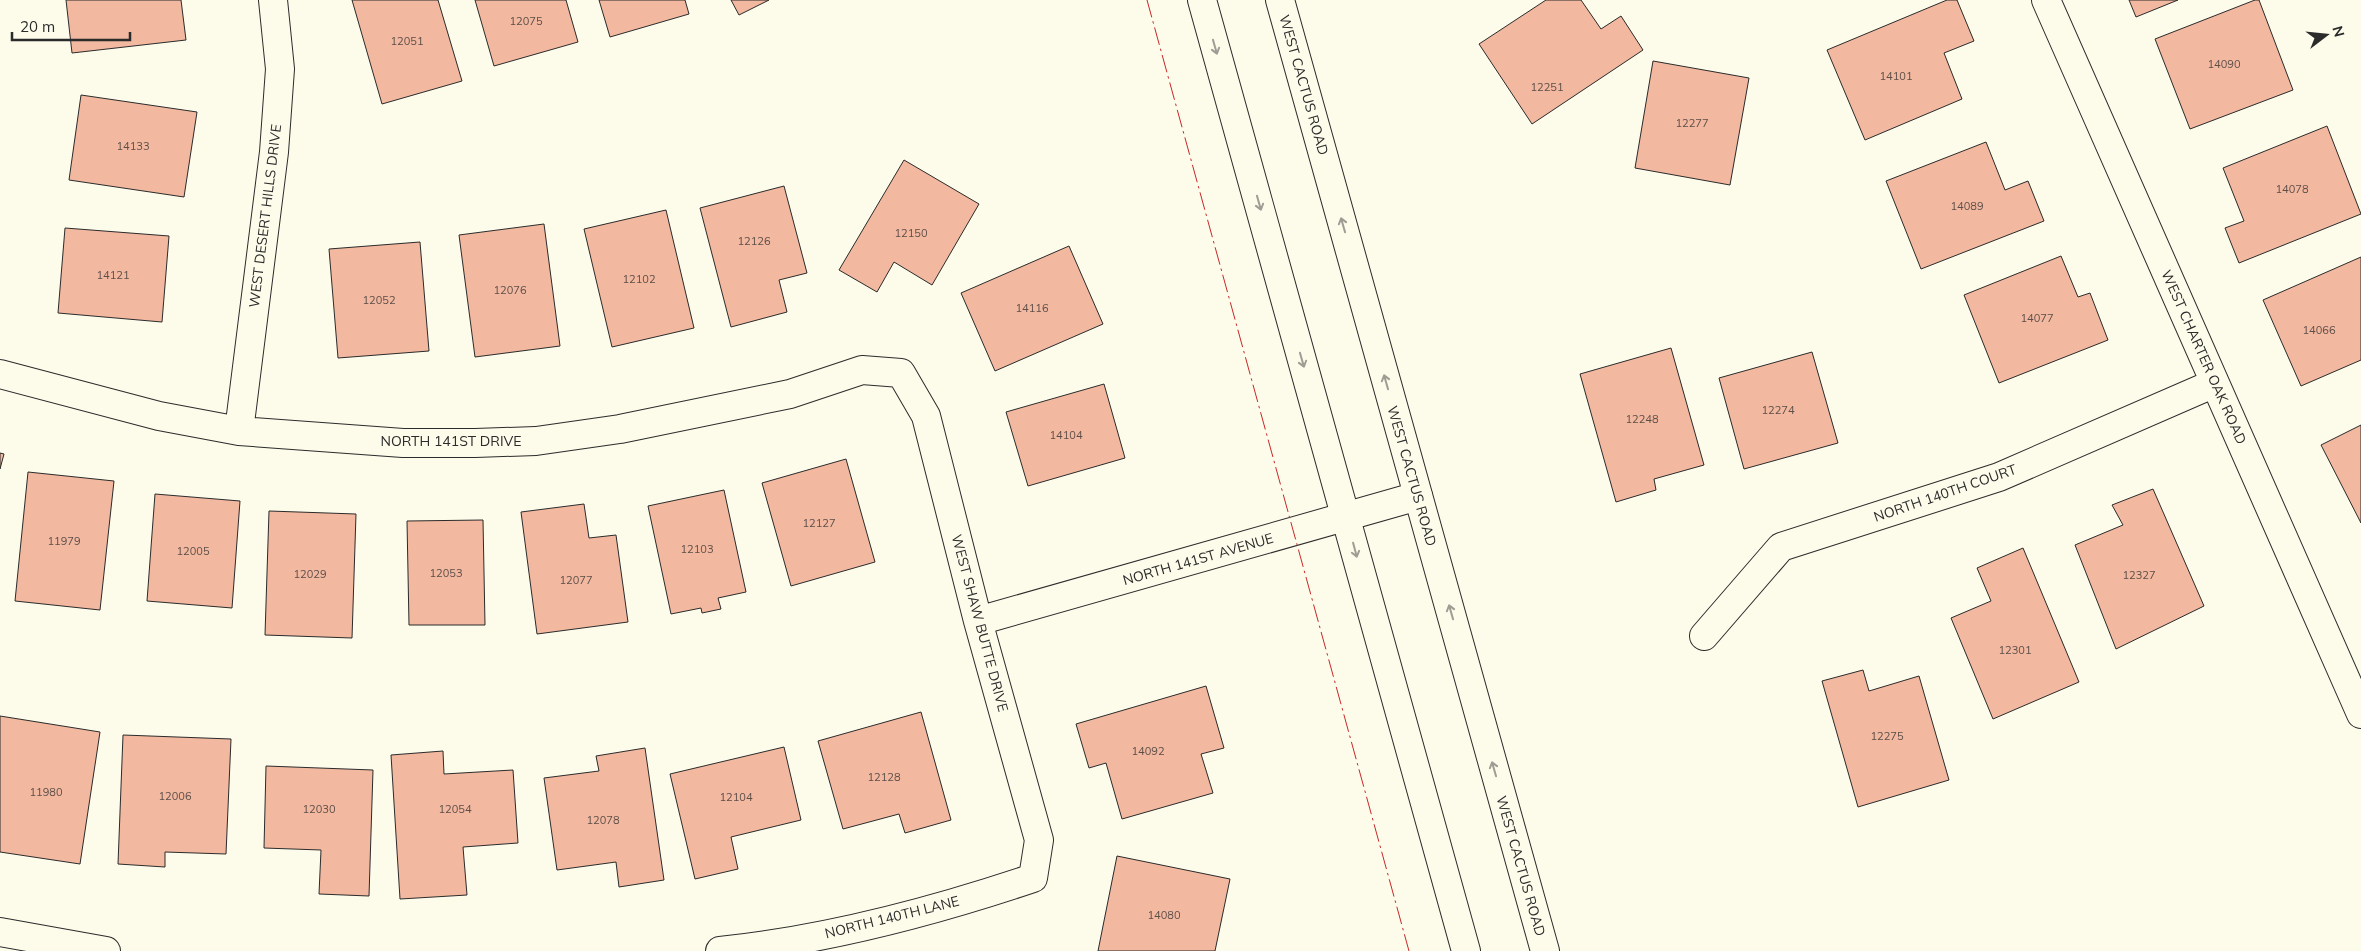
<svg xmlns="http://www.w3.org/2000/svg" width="2361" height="951" viewBox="0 0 2361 951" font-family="Mulish,sans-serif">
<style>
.building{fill:#f2b8a0;stroke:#2b2b2b}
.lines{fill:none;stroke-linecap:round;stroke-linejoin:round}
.minor-casing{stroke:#2b2b2b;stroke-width:30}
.major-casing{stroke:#2b2b2b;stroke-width:30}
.minor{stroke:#fdfbea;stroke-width:28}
.major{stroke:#fdfbea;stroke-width:28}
.power{stroke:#c62828;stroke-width:1;stroke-dasharray:18 4 2.5 4;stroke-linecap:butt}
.oneway{stroke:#9e9d94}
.labels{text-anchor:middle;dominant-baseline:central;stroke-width:4;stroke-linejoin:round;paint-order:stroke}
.number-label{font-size:11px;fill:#5d4e48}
.street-label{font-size:14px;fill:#2b2b2b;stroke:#fdfbea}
</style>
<rect width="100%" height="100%" fill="#fdfbea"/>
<!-- building -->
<path class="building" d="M66,0H181L186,40L72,53Z
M352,0H438L462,81L382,104Z
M475,0H566L578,42L494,66Z
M599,0H685L689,14L610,37Z
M731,0H769L739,15Z
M1546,0H1581L1601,29L1621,16L1643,50L1532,124L1479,44Z
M1947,0H1957L1974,41L1944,53L1962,99L1865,140L1827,50Z
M2129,0H2178L2136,17Z
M2255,0H2259L2293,90L2190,129L2155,39Z
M1653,61L1749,78L1730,185L1635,168Z
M81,95L197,112L184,197L69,180Z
M2327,126L2361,214L2239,263L2225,228L2244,221L2223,168Z
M1986,142L2005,190L2028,181L2044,221L1921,269L1886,181Z
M904,160L979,204L932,285L894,262L877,292L839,270Z
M784,186L807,273L779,280L787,312L731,327L700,208Z
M666,210L694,328L612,347L584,229Z
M544,224L560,346L475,357L459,235Z
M65,228L169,236L162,322L58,313Z
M420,242L429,351L338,358L329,249Z
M1069,246L1103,324L995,371L961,293Z
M2061,256L2078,297L2090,293L2108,340L1999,383L1964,295Z
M2361,257V360L2301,386L2263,300Z
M1671,348L1704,465L1654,479L1656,490L1616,502L1580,374Z
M1812,352L1838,443L1744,469L1719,378Z
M1104,384L1125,458L1028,486L1006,412Z
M2361,425V523L2321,445Z
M0,453L4,454L0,469Z
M846,459L875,562L791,586L762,483Z
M28,472L114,481L100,610L15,601Z
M2153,489L2204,606L2116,649L2075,545L2123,525L2112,505Z
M724,490L746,592L718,598L721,609L702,613L701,608L671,614L648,506Z
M155,494L240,501L232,608L147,601Z
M584,504L589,538L616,535L628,622L537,634L521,512Z
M269,511L356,514L352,638L265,635Z
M483,520L485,625H409L407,521Z
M2023,548L2079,682L1993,719L1951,618L1991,601L1977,568Z
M1863,670L1869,691L1919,676L1949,780L1858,807L1822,681Z
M1206,686L1224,748L1201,754L1213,793L1122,819L1106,763L1089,768L1076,724Z
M921,712L951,820L905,833L899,814L843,829L818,741Z
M0,716L100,732L80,864L0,852Z
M123,735L231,739L226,854L165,852V867L118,864Z
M784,747L801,820L731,837L738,869L695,879L670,774Z
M645,748L664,880L619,887L616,862L557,870L544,778L599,771L596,756Z
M443,751L444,774L513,770L518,843L463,847L467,895L400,899L391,755Z
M266,766L373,770L369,896L319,894L321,850L264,848Z
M1117,856L1230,879L1215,951H1098Z"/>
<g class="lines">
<!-- minor casing -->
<g class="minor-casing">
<path id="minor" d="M2046,0L2361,714
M0,374L159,416L239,431L403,443H475L536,441L620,429L790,394L862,370L901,373L926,416L978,621L1039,840L1033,878C932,912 826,940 720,951
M239,431L274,152L280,69L273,0
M978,621L1418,496
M1704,636L1781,547L1999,477L2215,383
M0,932L106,951"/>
</g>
<!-- major casing -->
<g class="major-casing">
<path id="major" d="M1202,0L1466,951
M1280,0L1545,951"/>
</g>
<!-- minor -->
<use href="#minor" class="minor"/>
<!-- major -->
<use href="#major" class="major"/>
<!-- power -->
<path class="power" d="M1147,0L1409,951"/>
</g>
<!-- one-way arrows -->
<defs><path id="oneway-shaft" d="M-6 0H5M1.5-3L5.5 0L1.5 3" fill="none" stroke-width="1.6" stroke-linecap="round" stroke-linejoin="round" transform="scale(1.25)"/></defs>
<g class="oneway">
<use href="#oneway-shaft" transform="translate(1215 47) rotate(74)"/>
<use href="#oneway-shaft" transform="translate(1259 203) rotate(74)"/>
<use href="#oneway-shaft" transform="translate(1343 225) rotate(-106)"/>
<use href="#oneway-shaft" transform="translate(1302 360) rotate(74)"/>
<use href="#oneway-shaft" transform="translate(1386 382) rotate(-106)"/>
<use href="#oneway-shaft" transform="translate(1355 550) rotate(75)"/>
<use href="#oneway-shaft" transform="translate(1451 612) rotate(-106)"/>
<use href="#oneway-shaft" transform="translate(1494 769) rotate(-106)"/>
</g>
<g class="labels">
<!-- number labels -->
<g class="number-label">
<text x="526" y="21">12075</text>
<text x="407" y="41">12051</text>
<text x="2224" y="64">14090</text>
<text x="1896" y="76">14101</text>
<text x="1547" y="87">12251</text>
<text x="1692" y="123">12277</text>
<text x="133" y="146">14133</text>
<text x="2292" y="189">14078</text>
<text x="1967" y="206">14089</text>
<text x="911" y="233">12150</text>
<text x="754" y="241">12126</text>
<text x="113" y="275">14121</text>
<text x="639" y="279">12102</text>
<text x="510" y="290">12076</text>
<text x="379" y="300">12052</text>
<text x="1032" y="308">14116</text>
<text x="2037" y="318">14077</text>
<text x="2319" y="330">14066</text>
<text x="1778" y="410">12274</text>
<text x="1642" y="419">12248</text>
<text x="1066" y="435">14104</text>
<text x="819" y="523">12127</text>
<text x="64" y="541">11979</text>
<text x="697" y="549">12103</text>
<text x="193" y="551">12005</text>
<text x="446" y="573">12053</text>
<text x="310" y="574">12029</text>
<text x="2139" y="575">12327</text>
<text x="576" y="580">12077</text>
<text x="2015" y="650">12301</text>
<text x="1887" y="736">12275</text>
<text x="1148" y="751">14092</text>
<text x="884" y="777">12128</text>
<text x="46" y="792">11980</text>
<text x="175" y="796">12006</text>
<text x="736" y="797">12104</text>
<text x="319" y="809">12030</text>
<text x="455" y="809">12054</text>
<text x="603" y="820">12078</text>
<text x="1164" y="915">14080</text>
</g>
<!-- street labels -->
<g class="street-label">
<text transform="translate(1304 85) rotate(74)">WEST CACTUS ROAD</text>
<text transform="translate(265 216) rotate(-83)">WEST DESERT HILLS DRIVE</text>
<text transform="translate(2204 357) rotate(66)">WEST CHARTER OAK ROAD</text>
<text x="451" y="441">NORTH 141ST DRIVE</text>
<text transform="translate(1412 476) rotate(74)">WEST CACTUS ROAD</text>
<text transform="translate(1945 493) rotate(-19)">NORTH 140TH COURT</text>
<text transform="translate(1198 559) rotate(-16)">NORTH 141ST AVENUE</text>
<text transform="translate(980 623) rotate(75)">WEST SHAW BUTTE DRIVE</text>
<text transform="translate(1521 866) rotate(74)">WEST CACTUS ROAD</text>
<text transform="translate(892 917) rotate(-14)">NORTH 140TH LANE</text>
</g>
</g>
<!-- north arrow -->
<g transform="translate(2326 35) rotate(74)" stroke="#fdfbea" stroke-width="4" paint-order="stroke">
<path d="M0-4L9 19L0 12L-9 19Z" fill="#2b2b2b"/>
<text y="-8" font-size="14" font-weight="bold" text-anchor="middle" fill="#2b2b2b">N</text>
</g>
<!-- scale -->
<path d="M12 32v8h118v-8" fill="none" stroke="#2b2b2b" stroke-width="2.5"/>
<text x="20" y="32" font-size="15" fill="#2b2b2b" stroke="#fdfbea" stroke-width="4" paint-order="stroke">20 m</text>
</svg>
